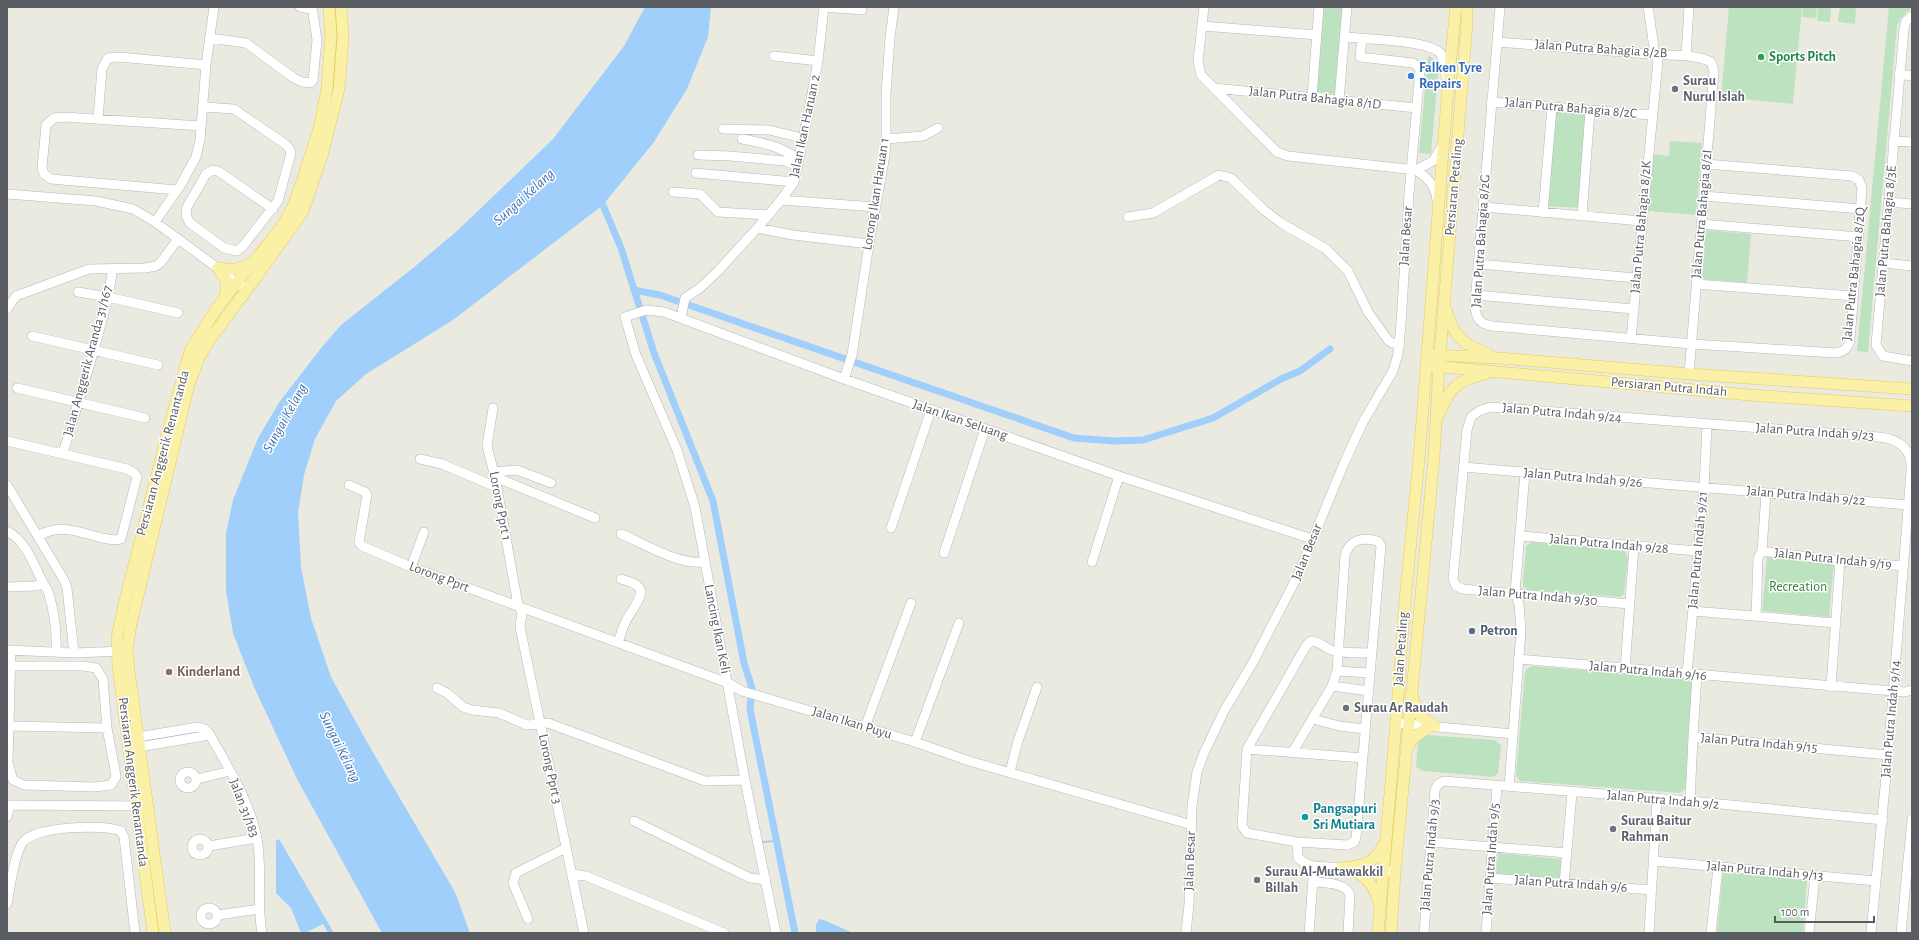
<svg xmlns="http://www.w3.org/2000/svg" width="1919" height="940" viewBox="0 0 1919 940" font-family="'Alegreya Sans',sans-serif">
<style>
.green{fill:#bde2bf}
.water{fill:#a1cffb}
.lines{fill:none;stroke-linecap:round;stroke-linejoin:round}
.stream{stroke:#a1cffb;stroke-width:2}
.canal{stroke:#a1cffb;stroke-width:7}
.minor-casing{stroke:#b6b8bd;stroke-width:10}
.major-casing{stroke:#eac95b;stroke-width:12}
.minor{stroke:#fff;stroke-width:9}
.major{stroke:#fbf1a6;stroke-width:11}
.leisure-dot{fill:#2e9e5b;stroke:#fff;stroke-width:1.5}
.shop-dot{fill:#3f7fe0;stroke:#fff;stroke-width:1.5}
.worship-dot{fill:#6b7280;stroke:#fff;stroke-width:1.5}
.service-dot{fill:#5c6f8a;stroke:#fff;stroke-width:1.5}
.education-dot{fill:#8d6e63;stroke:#fff;stroke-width:1.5}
.culture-dot{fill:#0f9aa8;stroke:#fff;stroke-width:1.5}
.labels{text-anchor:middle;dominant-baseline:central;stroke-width:3;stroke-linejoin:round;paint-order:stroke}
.street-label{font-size:14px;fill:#595c61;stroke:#fff}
.leisure-label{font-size:14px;font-weight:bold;fill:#27864d;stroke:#fff;text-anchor:start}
.shop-label{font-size:14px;font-weight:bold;fill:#366cbe;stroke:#fff;text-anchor:start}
.worship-label{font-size:14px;font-weight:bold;fill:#5b616d;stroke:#fff;text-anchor:start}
.park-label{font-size:14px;fill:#38813f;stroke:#fff}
.service-label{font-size:14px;font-weight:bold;fill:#4e5e75;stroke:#fff;text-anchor:start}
.education-label{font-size:14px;font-weight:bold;fill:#785e54;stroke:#fff;text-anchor:start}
.culture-label{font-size:14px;font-weight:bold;fill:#0d838f;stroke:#fff;text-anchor:start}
.water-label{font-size:15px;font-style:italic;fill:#4374b3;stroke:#fff}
</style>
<rect width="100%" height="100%" fill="#ebeae0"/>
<!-- green -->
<path class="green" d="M1321,7H1345L1337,94L1314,92Z
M1729,7H1802L1793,104L1721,97Z
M1803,7H1817L1816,18L1802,17Z
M1818,7H1831L1830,22L1817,21Z
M1840,7L1856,8L1855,24L1838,22Z
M1889,7H1912L1901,18L1897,26L1868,352L1857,351Z
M1428,56H1430L1439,64L1431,154L1419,153Z
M1556,112L1588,115L1580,208L1548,206Z
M1670,141L1702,143L1696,215L1648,211L1653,154L1669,156Z
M1706,230L1751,234L1747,283L1702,279Z
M1532,542L1624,550L1628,558L1624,594L1620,597L1528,590L1523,586V581L1526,546Z
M1767,557L1834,563L1829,617L1762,611Z
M1531,666L1695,679L1685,789L1680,793L1520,781L1516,775L1525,671Z
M1427,735L1494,740L1501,745L1498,773L1493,777L1423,771L1416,767L1418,742Z
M1498,853L1562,859L1560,880L1496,874Z
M1723,871L1807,879L1803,933H1717Z"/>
<!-- water -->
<path class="water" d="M645,7H711L708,37L687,89L654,142L603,205L453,320L366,374L336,401L315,439L304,475L298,513L301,567L311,618L331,677L371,749L455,892L470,933H382L297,779L254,687L233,633L226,591V533L233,500L258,438L280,401L322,347L341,325L413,268L457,231L553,139L624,46Z
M279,839L334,933H328L323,924L305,933H301L291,908L276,893V841Z
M819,919L824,920L853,933H816V925Z"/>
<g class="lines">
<!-- stream -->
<path class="stream" d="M763,842L776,841"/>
<!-- canal -->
<path class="canal" d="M598,198L603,205L621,248L654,353L713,501L744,663L752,688L750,709L795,933
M634,290L660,295L1074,438L1114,441L1143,440L1213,418L1281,379L1300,371L1330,349"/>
<!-- minor casing -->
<g class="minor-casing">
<path id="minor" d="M300,7L312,9
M1204,7L1198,61L1201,75L1277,152L1288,156L1416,170L1433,161L1442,146
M1500,7L1475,303C1475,316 1478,324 1492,326L1692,344L1836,353C1843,352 1849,348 1850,340L1862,188L1859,180L1852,176L1706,164
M1912,16L1906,21L1904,29L1876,345L1883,356L1912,361
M1202,26L1317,35
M1345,37C1365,39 1427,40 1440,53C1445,58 1445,69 1446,77
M210,38L246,43L294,78L302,82L310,83L313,80L317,40L312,7
M1497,42C1548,46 1599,50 1650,54C1671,56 1692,53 1711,62L1714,71L1689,374
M1686,55L1689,7
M774,56L818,61
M1899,74L1912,76
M1214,88L1417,108
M1312,97L1319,7
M1339,100L1347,7
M1491,102L1651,115
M204,107L234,109L285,144L289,148L291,153L278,201L243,246L237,251L224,248L190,223L186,216L187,207L206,174L213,170L218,171L273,209
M98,119L102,69L108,58L119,57L206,65
M723,129L769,130L802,138
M742,139C765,143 779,146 798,159
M886,139L923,136L938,128
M1893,141L1912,142
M698,155L730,156L785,161L797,166
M1416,170C1428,178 1435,185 1437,200
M696,173L794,182
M177,190L51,179L44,174L42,168L46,125L54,118L64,117L201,126
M673,192L700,194L718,212L769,215
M7,194L96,201L133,209L155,222L242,286
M1704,196L1861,209
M781,200L875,207
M1888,202L1912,204
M1484,207L1641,221
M1543,213L1552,107
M1582,216L1590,111
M1128,217L1153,213L1219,175L1231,178L1264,210L1281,223L1326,249L1348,271L1368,312L1388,340L1392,343L1400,344
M155,222L180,186L196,157L200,140L206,65L214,7
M1701,224L1859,237
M758,228L793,235L869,244
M1883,263L1912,266
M1479,264L1636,278
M1696,284L1854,296
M78,292L108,297L178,313
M1476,295L1633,309
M7,309L16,296L89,269L145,268L156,266L161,262L178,239
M681,318L685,298L700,288L718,271L760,225L781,200L794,182L809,110L818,61L824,7L862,10
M32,336L158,365
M1631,339L1658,61L1655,54L1648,7
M844,379L852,355L869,244L885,155L886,139V94L890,37L894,7
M17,388L145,418
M493,408L487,446L495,477L518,605L522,613L520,627L584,933
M7,441L127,469L134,473L137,477L121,539C115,541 109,539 102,538C79,532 61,523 38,536
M63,453L94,350L108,297L113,268
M420,459L442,464L496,487
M1463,467L1908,505
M494,472L517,470L551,483
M495,477L595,518
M7,485L64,580L67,588L74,653
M349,485L365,492L367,495L359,542L362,546L411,567L728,683L742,691L915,742L969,761L1192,825
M891,528L931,410
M7,531C26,541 34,565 43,583C45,587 48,590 49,594C54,612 57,634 56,652
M621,534C645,544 678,565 704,562
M1520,536L1697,551
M1762,551L1840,561L1904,566
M944,553L985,429
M1092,562L1119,476
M411,567L424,532
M7,587L36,586L43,583
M1629,604L1463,589L1456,586L1453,579L1467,430L1471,417L1479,411L1490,407L1879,437C1901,439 1913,451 1911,472L1888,755L1871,933
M1693,611L1835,623
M1756,616L1758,558L1762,551L1766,493
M618,643C620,637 622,629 625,623C628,615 644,597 640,589C637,583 627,581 621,579
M7,650L74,653L124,651
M1518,659L1905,692L1912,690
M10,666H83L96,668L103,679L107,728L115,770L116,777L111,785L95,787L24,785L13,780L8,763L11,650
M1625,669L1634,546
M1337,671L1370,673
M1687,674L1704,488L1707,425
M1332,686L1369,691
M1831,687L1840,561
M437,688L447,693L463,707L472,710L499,713L527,725L548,723L705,781L745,780
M1313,719L1339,726L1365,729
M1396,723L1513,734
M10,726L107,728
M865,727L911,603
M210,735C228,767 250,802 257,838C263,869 256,902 262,933
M138,737L198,727L205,729L210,735L139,747
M1693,737L1697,675
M915,742L959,623
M1247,749L1363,758
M1292,753L1332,686L1337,671L1345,556C1349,539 1363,537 1378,541L1381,546L1356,838L1354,842L1347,845L1297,842L1247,833L1242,826L1247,749L1306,646L1311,641C1320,641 1326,649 1334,651C1346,653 1360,653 1372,653
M1010,772L1018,741L1037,687
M180 780a8 8 0 1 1 16 0a8 8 0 1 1-16 0Z
M197,779L230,771
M1509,787L1521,631L1519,604L1515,593L1525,473
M1690,801L1693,737L1888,755
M7,805L142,806
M7,817L10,805
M634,821L750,878L766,880
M192 847a8 8 0 1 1 16 0a8 8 0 1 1-16 0Z
M1297,842L1298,858L1305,863L1314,866L1389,871
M1431,842L1567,853
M209,846L257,838
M1654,861L1876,881
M572,874L586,876L724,933
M1490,878L1652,890
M1313,882C1324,883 1345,882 1350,895L1348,933
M1564,884L1572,793
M7,904C10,890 14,853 23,842C35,826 104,824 121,831L124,837L135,933
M201 916a8 8 0 1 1 16 0a8 8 0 1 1-16 0Z
M218,915L259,909
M528,919L513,883L516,873L566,848
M776,933L745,780L695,507L677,450L636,355L625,317L646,310L664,312L844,379L1119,476L1312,539
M1186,933L1189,904L1192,806L1197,772L1204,753L1224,711L1252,664L1297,577L1345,461L1363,422L1393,371L1398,354L1401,324L1409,194L1420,71L1419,67L1413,63L1360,57L1362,39
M1309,933L1314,866
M1424,933L1435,790L1438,784L1444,781L1690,801L1883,820
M1486,933L1497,786
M1649,933L1657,799
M1711,933L1718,867
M1809,933L1815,876
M1901,933L1912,819"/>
</g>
<!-- major casing -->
<g class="major-casing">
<path id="major" d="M218,268C231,270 239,270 250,264
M218,268L227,282L225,297
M1446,310C1454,337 1462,344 1488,354
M1434,355L1500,358L1689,374L1912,389
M1433,366L1750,395L1912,406
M1439,414C1451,387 1455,381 1485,374
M1412,697L1421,717L1435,726
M1407,748L1413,738L1431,725
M1341,868C1362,866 1374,865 1384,844
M1352,869C1367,878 1374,884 1378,901
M153,933L118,666L117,638L123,609L168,431L190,351L217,308L283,225L294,204L305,173L320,125L327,88L331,35L329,7
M165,933L129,671L127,651L131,624L189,384L199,358L208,342L262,269L303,211L323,152L339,89L343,36L341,7
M1378,933L1396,723L1404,611L1419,459L1448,86L1456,7
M1391,933L1395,872L1434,457L1439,367L1467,23V7"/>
</g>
<!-- minor -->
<use href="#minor" class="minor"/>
<!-- major -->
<use href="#major" class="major"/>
</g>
<!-- markers -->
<circle class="leisure-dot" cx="1761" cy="57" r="4"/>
<circle class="shop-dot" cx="1411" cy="76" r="4"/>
<g class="worship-dot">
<circle cx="1675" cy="89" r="4"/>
<circle cx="1346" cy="708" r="4"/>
<circle cx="1613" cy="829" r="4"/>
<circle cx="1257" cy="880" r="4"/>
</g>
<circle class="service-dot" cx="1472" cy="631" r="4"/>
<circle class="education-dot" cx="169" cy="672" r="4"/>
<circle class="culture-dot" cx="1305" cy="817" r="4"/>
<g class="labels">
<!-- street labels -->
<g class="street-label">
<text transform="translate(1601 49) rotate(4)">Jalan Putra Bahagia 8/2B</text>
<text transform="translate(1315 98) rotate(6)">Jalan Putra Bahagia 8/1D</text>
<text transform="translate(1571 108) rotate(5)">Jalan Putra Bahagia 8/2C</text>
<text transform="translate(805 126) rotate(-78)">Jalan Ikan Haruan 2</text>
<text transform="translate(1454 187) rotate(-85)">Persiaran Petaling</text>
<text transform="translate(876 194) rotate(-81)">Lorong Ikan Haruan 1</text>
<text transform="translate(1702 214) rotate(-85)">Jalan Putra Bahagia 8/2I</text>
<text transform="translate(1641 227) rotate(-85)">Jalan Putra Bahagia 8/2K</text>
<text transform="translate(1886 231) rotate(-85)">Jalan Putra Bahagia 8/3E</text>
<text transform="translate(1406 236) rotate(-86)">Jalan Besar</text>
<text transform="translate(1481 241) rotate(-86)">Jalan Putra Bahagia 8/2G</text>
<text transform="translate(1854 274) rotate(-84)">Jalan Putra Bahagia 8/2Q</text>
<text transform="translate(88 361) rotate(-75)">Jalan Anggerik Aranda 31/167</text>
<text transform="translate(1669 387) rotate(5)">Persiaran Putra Indah</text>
<text transform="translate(1562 413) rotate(5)">Jalan Putra Indah 9/24</text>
<text transform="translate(960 420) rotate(19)">Jalan Ikan Seluang</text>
<text transform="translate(1815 432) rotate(4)">Jalan Putra Indah 9/23</text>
<text transform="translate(163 453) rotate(-75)">Persiaran Anggerik Renantanda</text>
<text transform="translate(1583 478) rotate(5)">Jalan Putra Indah 9/26</text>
<text transform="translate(1806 496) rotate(5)">Jalan Putra Indah 9/22</text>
<text transform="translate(500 506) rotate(79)">Lorong Pprt 1</text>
<text transform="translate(1609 544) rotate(5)">Jalan Putra Indah 9/28</text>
<text transform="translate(1698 550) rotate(-85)">Jalan Putra Indah 9/21</text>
<text transform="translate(1307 552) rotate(-68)">Jalan Besar</text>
<text transform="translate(1833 559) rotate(6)">Jalan Putra Indah 9/19</text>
<text transform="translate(439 577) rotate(21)">Lorong Pprt</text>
<text transform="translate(1538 596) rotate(5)">Jalan Putra Indah 9/30</text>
<text transform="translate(717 629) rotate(79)">Lancing Ikan Keli</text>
<text transform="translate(1401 649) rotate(-86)">Jalan Petaling</text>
<text transform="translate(1648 671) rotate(5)">Jalan Putra Indah 9/16</text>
<text transform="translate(1891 719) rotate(-85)">Jalan Putra Indah 9/14</text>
<text transform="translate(852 723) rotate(17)">Jalan Ikan Puyu</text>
<text transform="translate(1759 743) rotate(5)">Jalan Putra Indah 9/15</text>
<text transform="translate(550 769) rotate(78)">Lorong Pprt 3</text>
<text transform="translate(133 782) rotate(83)">Persiaran Anggerik Renantanda</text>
<text transform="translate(1663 800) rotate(5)">Jalan Putra Indah 9/2</text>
<text transform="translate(244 808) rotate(69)">Jalan 31/183</text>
<text transform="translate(1430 855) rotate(-85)">Jalan Putra Indah 9/3</text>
<text transform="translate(1491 859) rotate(-86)">Jalan Putra Indah 9/5</text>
<text transform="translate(1190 861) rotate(-88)">Jalan Besar</text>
<text transform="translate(1765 871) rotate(5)">Jalan Putra Indah 9/13</text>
<text transform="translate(1571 884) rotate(4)">Jalan Putra Indah 9/6</text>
</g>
<!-- leisure labels -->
<g class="leisure-label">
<text x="1769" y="57">Sports Pitch</text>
</g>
<!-- shop labels -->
<g class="shop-label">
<text x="1419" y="68">Falken Tyre<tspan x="1419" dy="16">Repairs</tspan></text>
</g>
<!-- worship labels -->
<g class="worship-label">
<text x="1683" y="81">Surau<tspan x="1683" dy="16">Nurul Islah</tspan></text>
<text x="1354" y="708">Surau Ar Raudah</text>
<text x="1621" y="821">Surau Baitur<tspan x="1621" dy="16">Rahman</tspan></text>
<text x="1265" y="872">Surau Al-Mutawakkil<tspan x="1265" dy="16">Billah</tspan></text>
</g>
<!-- park labels -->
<g class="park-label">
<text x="1798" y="587">Recreation</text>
</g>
<!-- service labels -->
<g class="service-label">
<text x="1480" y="631">Petron</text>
</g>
<!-- education labels -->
<g class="education-label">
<text x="177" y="672">Kinderland</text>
</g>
<!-- culture labels -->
<g class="culture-label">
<text x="1313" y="809">Pangsapuri<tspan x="1313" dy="16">Sri Mutiara</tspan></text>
</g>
<!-- water labels -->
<g class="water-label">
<text transform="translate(524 197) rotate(-42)">Sungai Kelang</text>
<text transform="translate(285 418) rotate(-61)">Sungai Kelang</text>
<text transform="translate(340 747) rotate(64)">Sungai Kelang</text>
</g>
</g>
<!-- border -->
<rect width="1919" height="940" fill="none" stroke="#595c61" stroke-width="16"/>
<!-- scale -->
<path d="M1775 916v6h99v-6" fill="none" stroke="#595c61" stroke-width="2"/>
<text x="1781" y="916" font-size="12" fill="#595c61" stroke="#ffffff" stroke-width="3" paint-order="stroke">100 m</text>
</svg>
